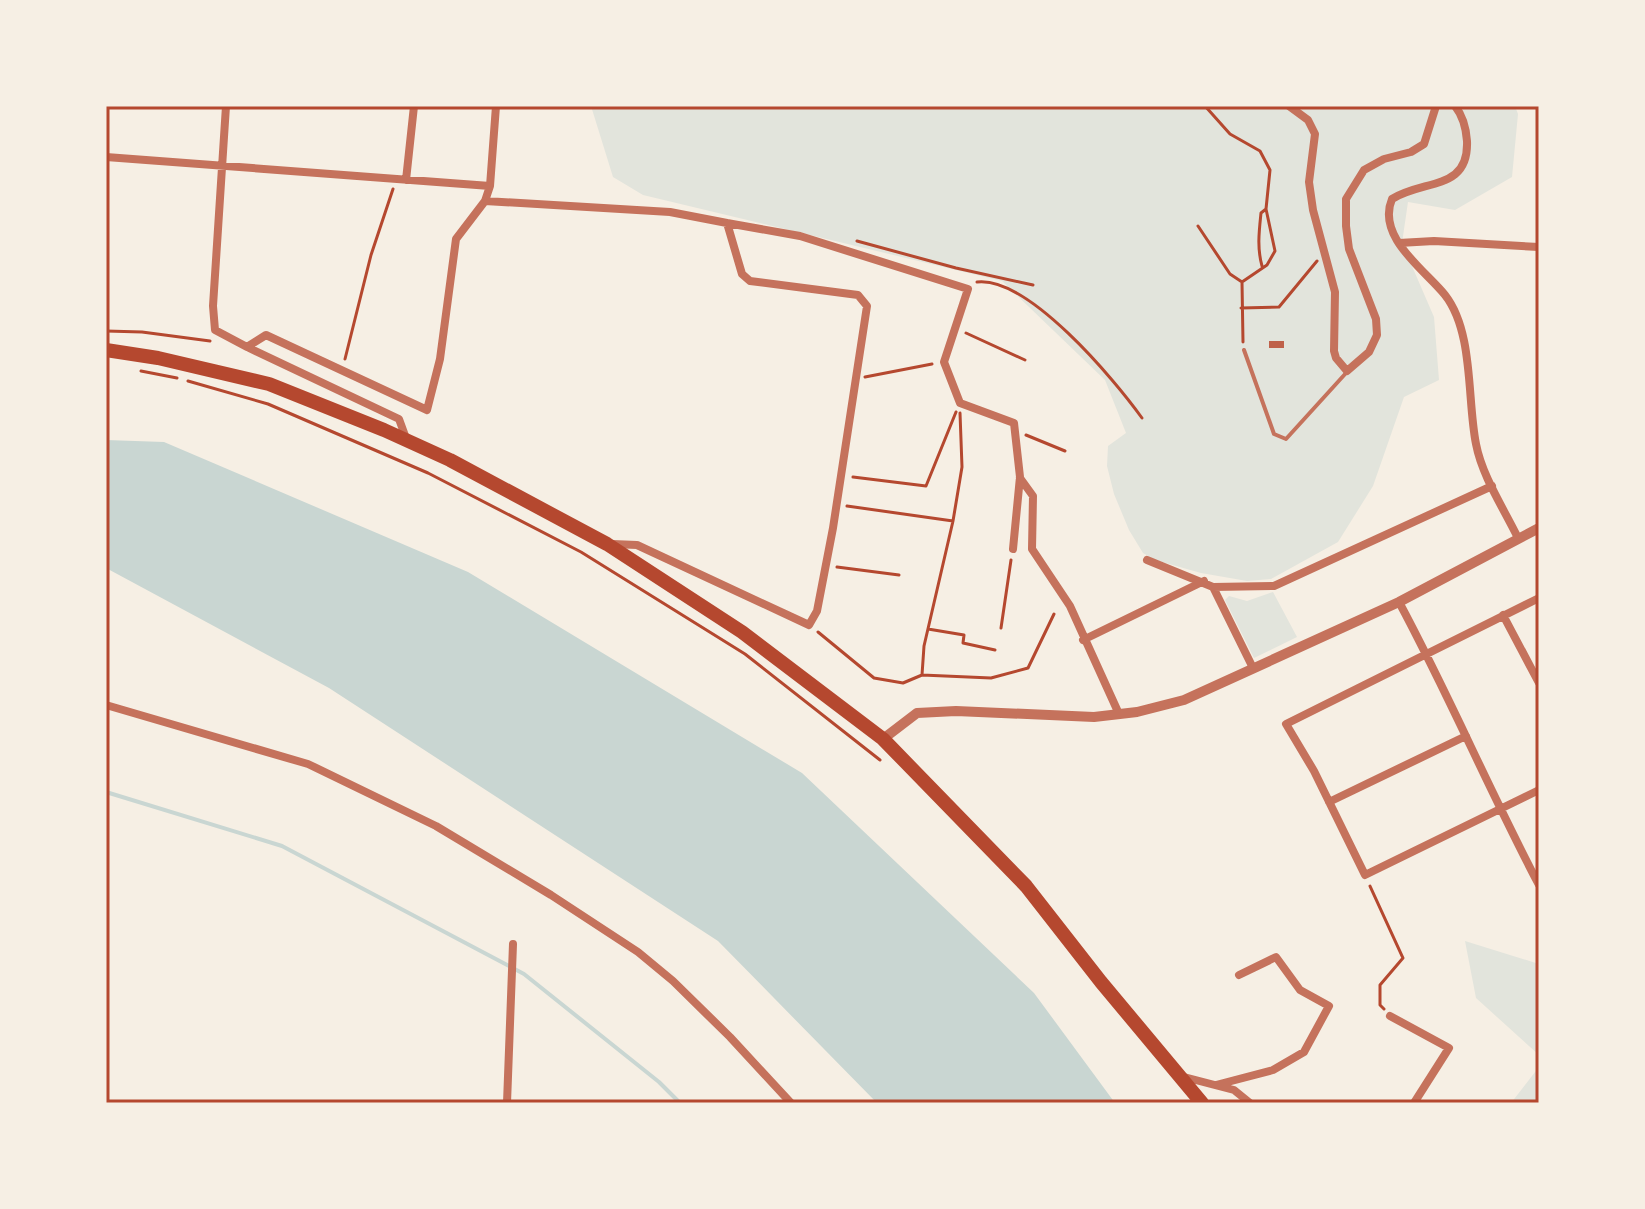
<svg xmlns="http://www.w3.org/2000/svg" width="1645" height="1209" viewBox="0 0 1645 1209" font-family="Jost,sans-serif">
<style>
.green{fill:#e2e4dc}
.water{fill:#c9d6d2}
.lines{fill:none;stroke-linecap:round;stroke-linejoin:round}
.stream{stroke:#c9d6d2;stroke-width:4}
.building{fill:#bf614a}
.path{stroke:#b5482f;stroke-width:3}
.service{stroke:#c5725c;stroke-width:4}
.minor{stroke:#c5725c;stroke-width:8}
.tertiary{stroke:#c5725c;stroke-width:10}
.trunk{stroke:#b5482f;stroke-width:14}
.neatline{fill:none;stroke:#b5482f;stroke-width:3}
</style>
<rect width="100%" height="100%" fill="#f6efe4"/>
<!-- green -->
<path class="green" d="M591,106H1515L1518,114L1512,177L1455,210L1408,202L1402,243L1434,317L1439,380L1404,397L1373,486L1338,542L1271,579L1247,581L1201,573L1155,560L1143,553L1129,530L1114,494L1107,466L1108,446L1126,433L1105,380L1002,281L643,195L613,177Z
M1273,592L1297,637L1254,658L1225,600L1229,596L1247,601Z
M1465,941L1539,964V1055L1476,998Z
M1539,1067V1103H1511Z"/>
<!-- water -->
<path class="water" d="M106,440L164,442L468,572L802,773L1034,993L1115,1103H877L718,941L329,688L106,568Z"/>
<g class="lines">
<!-- stream -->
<path class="stream" d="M106,792L282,846L524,974L659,1082L680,1103"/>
</g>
<!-- building -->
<path class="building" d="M1269,341H1284V348H1269Z"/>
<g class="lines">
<!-- path -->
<path class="path" d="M1198,226L1230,274L1242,282L1267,265L1275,251L1266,209L1270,170L1260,151L1230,134L1205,106
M857,241L956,268L1033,285
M1262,266C1257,248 1259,232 1261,213L1266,209
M977,282C1028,276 1114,379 1142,418
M1242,282L1243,342
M1241,308L1279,307L1317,261
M106,331L142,332L210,341
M966,333L1025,360
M345,359L371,255L393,189
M141,371L177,378
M865,377L932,364
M188,381L268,404L428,473L581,552L745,654L880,760
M1026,435L1065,451
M853,477L926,486L956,412
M953,521L962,467L960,413
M837,567L899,575
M1001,628L1011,560
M928,629L964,635L963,643L995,650
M818,632L874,678L903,683L922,675L924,646L953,521L847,506
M922,675L991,678L1028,668L1054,614
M1370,886L1403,958L1380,985V1005L1384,1009"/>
<!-- service -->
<path class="service" d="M1244,350L1274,434L1286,439L1346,373"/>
<!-- minor -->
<path class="minor" d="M226,106L213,306L215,330L247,347
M496,106L490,186L485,201L670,212L727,223L742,274L750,281L858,295L867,306L833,528L817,611L809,625L637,545L612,544
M1289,106L1308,120L1315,134L1309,182L1313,210L1335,292L1334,351L1336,358L1347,371L1369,352L1377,335L1376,319L1349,249L1346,226V199L1364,170L1384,159L1411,152L1424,144L1436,106
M1455,106C1463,116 1466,127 1467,141C1469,191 1424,179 1392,199C1376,237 1425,270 1445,295C1474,332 1467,400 1476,444C1482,476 1504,509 1518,538
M106,157L490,186
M406,180L414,106
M727,223L800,236L968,289L944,362L960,403L1014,423L1020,477L1013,549
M1399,243L1434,241L1539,247
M407,441L399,419L247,347L266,335L427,410L440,359L456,239L485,201
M1020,478L1033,496L1032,549L1070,606L1119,714
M1147,560L1213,587L1253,668
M1213,587L1274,586L1492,486
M1539,598L1286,724L1314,771L1365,875L1539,790
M1399,602C1449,695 1490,792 1539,885
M1503,615L1539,683
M1083,640L1204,581
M106,705L308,764L436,826L551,895L638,952L673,981L730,1037L791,1103
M1329,802L1466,736
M1390,1016L1449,1048L1414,1103
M1184,1077L1234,1090L1250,1103
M1216,1085L1273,1070L1304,1052L1329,1006L1300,990L1276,957L1239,975
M507,1103L513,944"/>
<!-- tertiary -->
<path class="tertiary" d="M883,739L917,713L956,711L1094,717L1137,712L1184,700L1399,602L1539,528"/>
<!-- trunk -->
<path class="trunk" d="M106,350L158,358L269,384L384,430L450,460L607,544L742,632L883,739L1026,886L1101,982L1202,1103"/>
</g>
<!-- border -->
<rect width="1645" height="1209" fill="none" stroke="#f6efe4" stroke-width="216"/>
<rect x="108" y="108" width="1429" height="993" class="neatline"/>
</svg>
